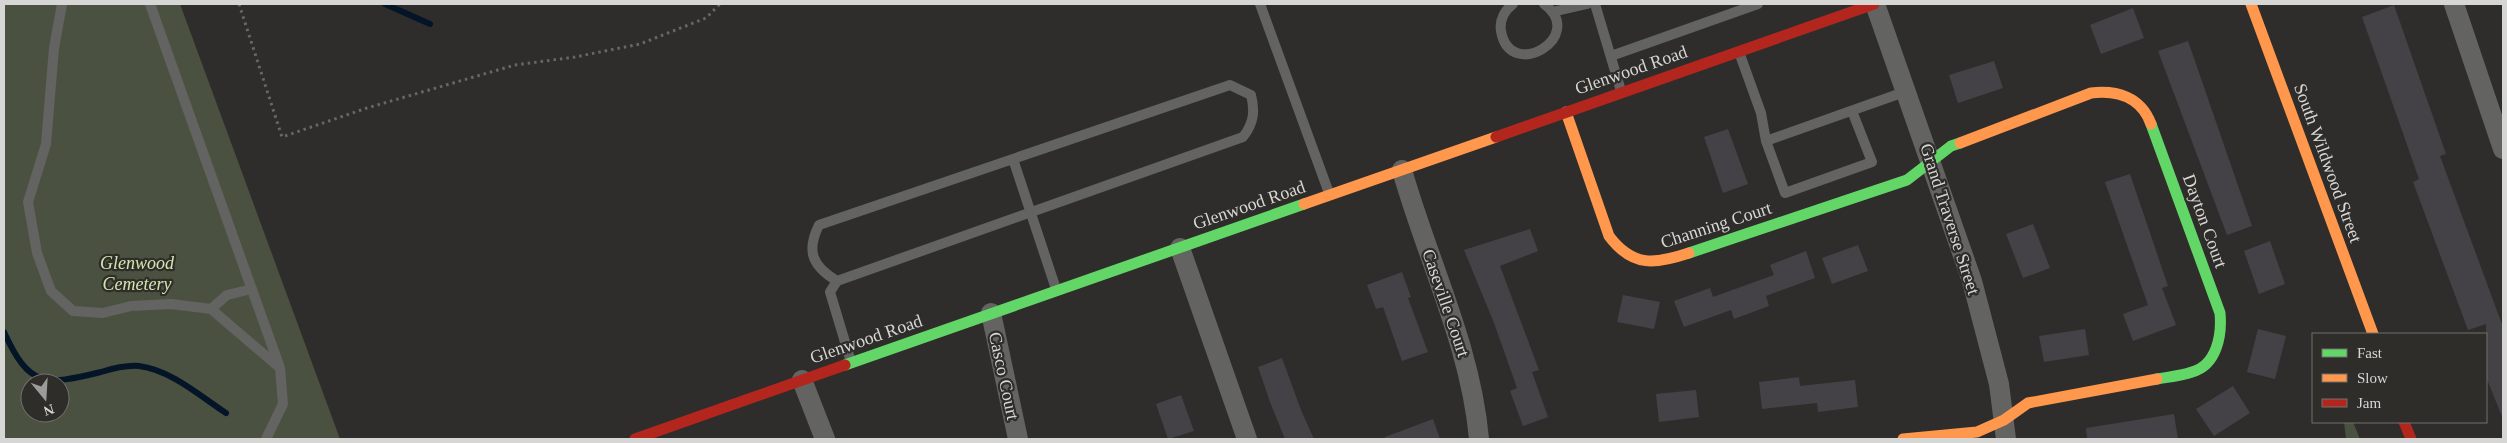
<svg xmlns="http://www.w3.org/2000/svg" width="2507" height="443" viewBox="0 0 2507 443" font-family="'Times New Roman',serif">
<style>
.green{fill:#4b5140;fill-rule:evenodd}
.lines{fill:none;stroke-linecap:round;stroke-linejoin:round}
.stream{stroke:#041527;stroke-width:6}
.building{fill:#444246}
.path{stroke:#676766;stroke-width:3;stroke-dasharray:2.5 4;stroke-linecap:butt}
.lane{stroke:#636362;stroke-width:10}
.street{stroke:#636362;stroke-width:20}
.fast{stroke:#63d668;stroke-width:11}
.slow{stroke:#ff974d;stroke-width:11}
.jam{stroke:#b3261e;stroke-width:11}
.labels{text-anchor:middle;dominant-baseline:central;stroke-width:4.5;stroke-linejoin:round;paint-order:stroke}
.street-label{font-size:18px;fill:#d6d6d4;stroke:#2f2d2a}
.park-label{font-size:18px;font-style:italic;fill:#d3e6ac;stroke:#2f2d2a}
</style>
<rect width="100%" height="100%" fill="#2e2d2b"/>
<!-- green -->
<path class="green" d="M4,4H180L340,439H4ZM30,383H60V413H30Z
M2344,422H2353L2360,439H2346Z"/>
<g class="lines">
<!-- stream -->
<path class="stream" d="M385,4L430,24
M4,332C29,387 44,386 101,372C114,368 126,365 139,366C171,370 200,396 226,413"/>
</g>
<!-- building -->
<path class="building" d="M2394,5L2446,154L2440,156L2503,327V419L2486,377V324L2468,330L2413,182L2419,179L2362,17Z
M2133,8L2144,38L2101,54L2090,25Z
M2188,41L2252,226L2227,235L2158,51Z
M1994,61L2003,88L1958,103L1949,75Z
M1728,129L1748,184L1723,193L1704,137Z
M2130,174L2168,286L2162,288L2176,325L2133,341L2123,314L2148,305L2105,182Z
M2033,224L2050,268L2023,278L2006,234Z
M1530,229L1538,251L1500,266L1539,370L1532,372L1548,417L1523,426L1510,391L1517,388L1494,323L1464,250Z
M2270,241L2285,284L2259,294L2244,251Z
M1858,245L1868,271L1832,284L1822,258Z
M1806,251L1815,278L1766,296L1769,306L1734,319L1731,310L1684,327L1674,301L1710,288L1713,297L1774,275L1770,265Z
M1402,272L1411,297L1408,298L1428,352L1402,361L1383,307L1376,309L1367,285Z
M1623,295L1660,302L1654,329L1617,322Z
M2085,329L2089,355L2044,362L2039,336Z
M2258,329L2286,336L2275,379L2247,372Z
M1282,358L1301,410L1314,439H1285L1270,402L1258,367Z
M1799,377L1800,386L1855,380L1858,407L1818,412L1817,403L1762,409L1759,382Z
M2233,386L2250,413L2214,436L2196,409Z
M1696,390L1699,417L1659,422L1656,394Z
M1181,395L1194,431L1168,439L1156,404Z
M2174,414L2178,439H2087L2086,428Z
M1433,419L1440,439H1385V437Z"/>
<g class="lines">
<!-- path -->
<path class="path" d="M239,4L282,137L367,108L515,65L575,57L640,44L706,18L720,4"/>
<!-- lane -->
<path class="lane" d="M62,4L54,48L46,144L28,202L37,253L51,291L73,311L103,313L131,306L171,304L211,309L280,368
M150,4L280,368L283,404L266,439
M1260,4L1329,193
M1513,4C1505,10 1499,20 1501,31C1510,83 1588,36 1544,4
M1595,4L1621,91
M1552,12L1587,4
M1739,52L1761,113L1766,141L1785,193L1872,162L1852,111
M1611,56L1758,4
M1766,141L1907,91
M1013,159L1056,289
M837,281C812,266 806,251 819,225L1230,85L1251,95C1255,111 1254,123 1243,137L837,281L830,292L851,362
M211,309L227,295L252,289"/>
<!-- street -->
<path class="street" d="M1875,4L1972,281L1999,384L2006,439
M2454,4L2503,149
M1402,170C1427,259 1471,346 1479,439
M1180,248L1247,439
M991,313L1018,439
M802,380L825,439"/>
<!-- fast -->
<path class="fast" d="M2151,124L2220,313C2222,335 2217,365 2192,372C2181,376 2169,377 2157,379
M1689,253L1907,180L1951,146L1960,143
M845,365L1304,204"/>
<!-- slow -->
<path class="slow" d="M2251,4L2373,334
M1566,112L1609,236C1633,268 1656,264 1689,253
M1960,143L2091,93C2117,90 2141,97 2151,124
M1304,204L1496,137
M1903,439L1977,432L2004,420L2028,403L2157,379"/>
<!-- jam -->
<path class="jam" d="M1496,137L1874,4
M2404,422L2411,439
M635,439L845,365"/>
</g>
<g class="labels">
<!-- street labels -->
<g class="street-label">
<text transform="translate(1631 70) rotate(-19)">Glenwood Road</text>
<text transform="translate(2328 163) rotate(70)">South Wildwood Street</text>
<text transform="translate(1249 205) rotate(-19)">Glenwood Road</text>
<text transform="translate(1950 219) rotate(72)">Grand Traverse Street</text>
<text transform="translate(2205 221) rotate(70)">Dayton Court</text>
<text transform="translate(1716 225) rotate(-18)">Channing Court</text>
<text transform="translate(1446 303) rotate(71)">Caseville Court</text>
<text transform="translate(866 339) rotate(-19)">Glenwood Road</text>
<text transform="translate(1004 376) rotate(78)">Casco Court</text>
</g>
<!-- park labels -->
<g class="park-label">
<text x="137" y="263">Glenwood<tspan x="137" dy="21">Cemetery</tspan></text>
</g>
</g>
<!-- border -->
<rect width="2507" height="443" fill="none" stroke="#d6d6d4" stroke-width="10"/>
<!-- legend -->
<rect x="2312" y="333" width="175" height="90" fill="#2f2d2a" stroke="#72716e"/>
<rect x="2322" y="349" width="25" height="8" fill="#63d668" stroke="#72716e"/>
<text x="2357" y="358" font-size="15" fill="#d6d6d4">Fast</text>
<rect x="2322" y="374" width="25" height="8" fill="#ff974d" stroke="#72716e"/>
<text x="2357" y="383" font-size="15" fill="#d6d6d4">Slow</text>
<rect x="2322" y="399" width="25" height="8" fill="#b3261e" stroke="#72716e"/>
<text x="2357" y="408" font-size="15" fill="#d6d6d4">Jam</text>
<!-- north arrow -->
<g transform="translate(45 398) rotate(162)"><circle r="24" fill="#2f2d2a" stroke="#72716e"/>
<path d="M0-4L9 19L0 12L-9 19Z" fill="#9b9b99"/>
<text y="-8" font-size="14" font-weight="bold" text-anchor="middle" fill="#d6d6d4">N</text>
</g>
</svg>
